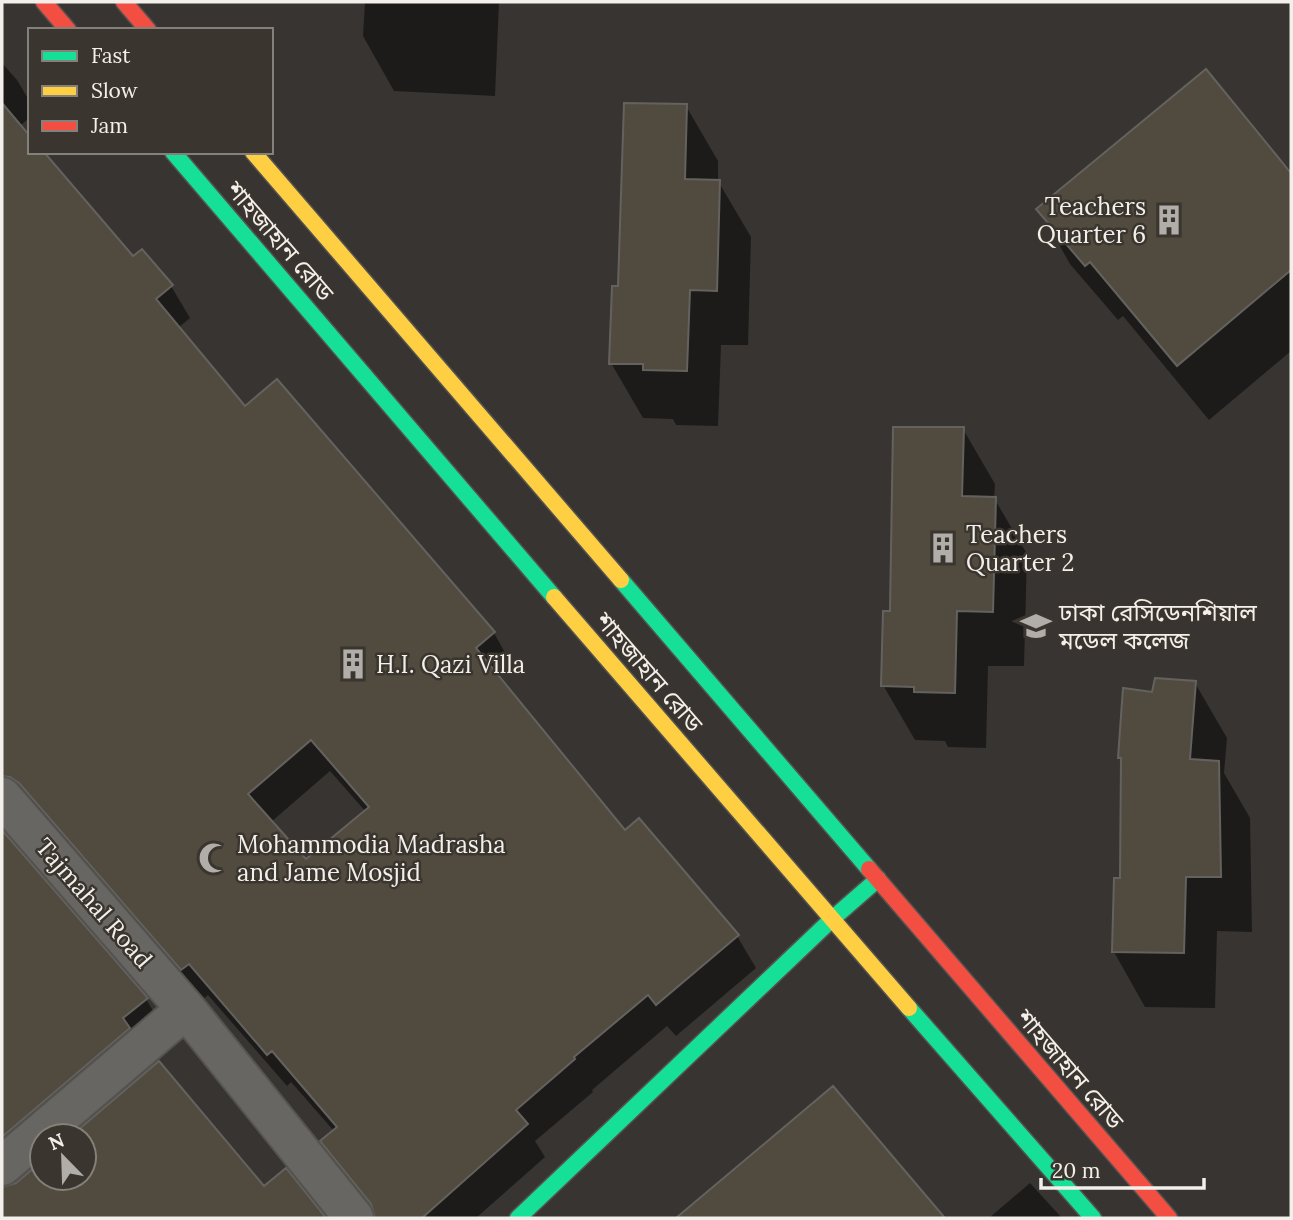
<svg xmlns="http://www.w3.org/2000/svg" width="1293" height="1220" viewBox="0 0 1293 1220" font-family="Lora,'Noto Sans Bengali',serif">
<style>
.shadow{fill:#0007;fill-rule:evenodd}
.building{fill:#514a3e;stroke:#64625f;stroke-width:2;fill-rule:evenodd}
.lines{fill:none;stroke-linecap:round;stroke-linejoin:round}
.street-casing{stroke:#555350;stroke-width:42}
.fast-casing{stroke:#555350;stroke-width:19}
.slow-casing{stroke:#555350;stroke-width:19}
.jam-casing{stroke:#555350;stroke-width:19}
.street{stroke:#686663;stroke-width:38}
.fast{stroke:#16e098;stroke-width:16}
.slow{stroke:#ffcf43;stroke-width:16}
.jam{stroke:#f24e42;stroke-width:16}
.labels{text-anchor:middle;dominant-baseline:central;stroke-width:5;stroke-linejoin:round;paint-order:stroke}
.poi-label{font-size:24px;fill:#f3f0eb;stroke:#3a352e;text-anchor:start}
.street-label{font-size:24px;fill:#f3f0eb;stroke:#3a352e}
</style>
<rect width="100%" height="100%" fill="#373431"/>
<!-- shadow -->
<path class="shadow" d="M365,2H499L495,96L394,91L363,36Z
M2,63L17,80L30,102V117L19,127L30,152L132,258L171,286L190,318L178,328L244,409L494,633L512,665L498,677L624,832L737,936L756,968L676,1036L667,1026L592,1090L593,1092L535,1141L545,1157L476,1218H377L341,1173L322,1141L334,1131L291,1082L287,1086L208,995L201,1001L2,818ZM330,771L366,812L306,861L271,822Z
M686,106L718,161V181L751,237L748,345H721L718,426L676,425L673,419L643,418L611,363L620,288Z
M1284,163L1291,171V351L1209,420L1123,316L1118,320L1070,264L1039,209Z
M963,429L995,484L994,498L1027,554L1024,666H988L986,748L948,747L945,741L915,740L883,685L892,613Z
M1195,683L1227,738L1224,773L1250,818L1252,932L1217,931L1215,1008L1145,1007L1114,952L1121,880L1123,764L1119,758L1154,694Z
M2,833L146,999L165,1031L2,1188Z
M158,1064L264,1189L286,1171L324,1218H2V1189L17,1184L42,1163V1178H84V1136H74Z
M832,1089L942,1218H702L694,1205Z
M1030,1183L1062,1218H989Z"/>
<!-- building -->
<path class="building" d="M1206,69L1291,173V270L1177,366L1090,262L1085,266L1036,209Z
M2,103L30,136V152H44L133,256L142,249L173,285L156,299L245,406L277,379L495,632L476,648L625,830L639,818L739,935L656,1005L648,995L574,1057L575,1059L516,1110L528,1124L422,1218H375L371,1204L320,1141L337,1127L272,1051L267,1055L189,964L181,970L19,783L10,777L2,776ZM311,740L369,807L306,859L248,794Z
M624,103L687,104L685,179L720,180L717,291L690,290L687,371L643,370V364H609L612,286H618Z
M893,427H964L962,496L996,497L993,612L957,611L955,693L914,692V687L881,686L883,611H890Z
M1155,678L1196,681L1190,759L1219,761L1221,877H1186L1184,953L1112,952L1114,878H1120L1121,758H1118L1123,688L1152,692Z
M2,830L148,998L123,1018L130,1028L2,1137Z
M159,1061L264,1186L286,1168L326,1218H2V1187L16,1183L42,1161V1178H84V1136H71Z
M833,1086L945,1218H676Z"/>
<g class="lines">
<!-- street casing -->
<g class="street-casing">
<path id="street" d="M2,797L186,1009L354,1218
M2,1166L186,1009"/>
</g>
<!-- fast casing -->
<g class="fast-casing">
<path id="fast" d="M173,152L554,597
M621,580L869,869
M909,1008L1093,1218
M518,1218L831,920L878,879"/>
</g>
<!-- slow casing -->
<g class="slow-casing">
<path id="slow" d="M253,152L621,580
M554,597L909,1008"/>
</g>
<!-- jam casing -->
<g class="jam-casing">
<path id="jam" d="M44,2L68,30
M124,2L148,30
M869,869L1169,1218"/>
</g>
<!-- street -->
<use href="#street" class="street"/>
<!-- fast -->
<use href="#fast" class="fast"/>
<!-- slow -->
<use href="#slow" class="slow"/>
<!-- jam -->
<use href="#jam" class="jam"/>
</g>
<!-- icons -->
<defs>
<g id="building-bare" transform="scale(2.415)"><path d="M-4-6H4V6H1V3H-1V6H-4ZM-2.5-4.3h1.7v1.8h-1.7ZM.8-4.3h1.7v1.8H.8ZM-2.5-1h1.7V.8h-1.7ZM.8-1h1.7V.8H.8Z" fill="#b1aeaa" stroke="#3a352e" stroke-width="2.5" paint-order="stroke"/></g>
<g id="university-bare" transform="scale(2.415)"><path d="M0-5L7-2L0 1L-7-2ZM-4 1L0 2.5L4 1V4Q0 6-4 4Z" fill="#b1aeaa" stroke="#3a352e" stroke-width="2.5" paint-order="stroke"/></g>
<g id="mosque-bare" transform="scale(2.415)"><path d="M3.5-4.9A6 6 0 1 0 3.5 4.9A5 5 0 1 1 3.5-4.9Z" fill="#b1aeaa" stroke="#3a352e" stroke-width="2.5" paint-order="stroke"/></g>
</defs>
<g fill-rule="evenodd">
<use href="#building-bare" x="1169" y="220"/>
<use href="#building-bare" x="943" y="548"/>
<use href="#university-bare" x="1036" y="626"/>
<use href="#building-bare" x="353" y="664"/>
<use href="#mosque-bare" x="214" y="858"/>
</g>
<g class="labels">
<!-- poi labels -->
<g class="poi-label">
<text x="1146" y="206" text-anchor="end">Teachers<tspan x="1146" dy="28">Quarter 6</tspan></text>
<text x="966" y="534">Teachers<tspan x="966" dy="28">Quarter 2</tspan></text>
<text x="1059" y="612">ঢাকা রেসিডেনশিয়াল<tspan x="1059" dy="28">মডেল কলেজ</tspan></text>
<text x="376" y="664">H.I. Qazi Villa</text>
<text x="237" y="844">Mohammodia Madrasha<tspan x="237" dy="28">and Jame Mosjid</tspan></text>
</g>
<!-- street labels -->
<g class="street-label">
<text transform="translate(280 241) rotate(49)">শাহজাহান রোড</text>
<text transform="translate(649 672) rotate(49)">শাহজাহান রোড</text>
<text transform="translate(94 903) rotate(49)">Tajmahal Road</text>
<text transform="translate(1070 1069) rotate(49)">শাহজাহান রোড</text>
</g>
</g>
<!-- border -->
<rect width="1293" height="1220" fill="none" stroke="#f3f0eb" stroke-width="7"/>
<!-- legend -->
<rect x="28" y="28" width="245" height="126" fill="#3a352e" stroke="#84807a" stroke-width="2"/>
<rect x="42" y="51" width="35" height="10" fill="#16e098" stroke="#84807a" stroke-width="2"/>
<text x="91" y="63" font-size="21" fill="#f3f0eb">Fast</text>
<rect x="42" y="86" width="35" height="10" fill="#ffcf43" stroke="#84807a" stroke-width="2"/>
<text x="91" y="98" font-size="21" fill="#f3f0eb">Slow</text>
<rect x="42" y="121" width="35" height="10" fill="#f24e42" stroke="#84807a" stroke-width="2"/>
<text x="91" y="133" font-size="21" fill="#f3f0eb">Jam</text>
<!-- north arrow -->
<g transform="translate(63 1157) rotate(337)"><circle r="33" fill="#3a352e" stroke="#84807a" stroke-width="2"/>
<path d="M0-5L12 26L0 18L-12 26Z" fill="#b1aeaa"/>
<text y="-10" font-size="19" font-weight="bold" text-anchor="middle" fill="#f3f0eb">N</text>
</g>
<!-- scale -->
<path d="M1041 1178v10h163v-10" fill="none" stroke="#f3f0eb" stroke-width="3.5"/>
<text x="1052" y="1178" font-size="21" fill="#f3f0eb" stroke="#3a352e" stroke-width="5" paint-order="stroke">20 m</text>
</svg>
